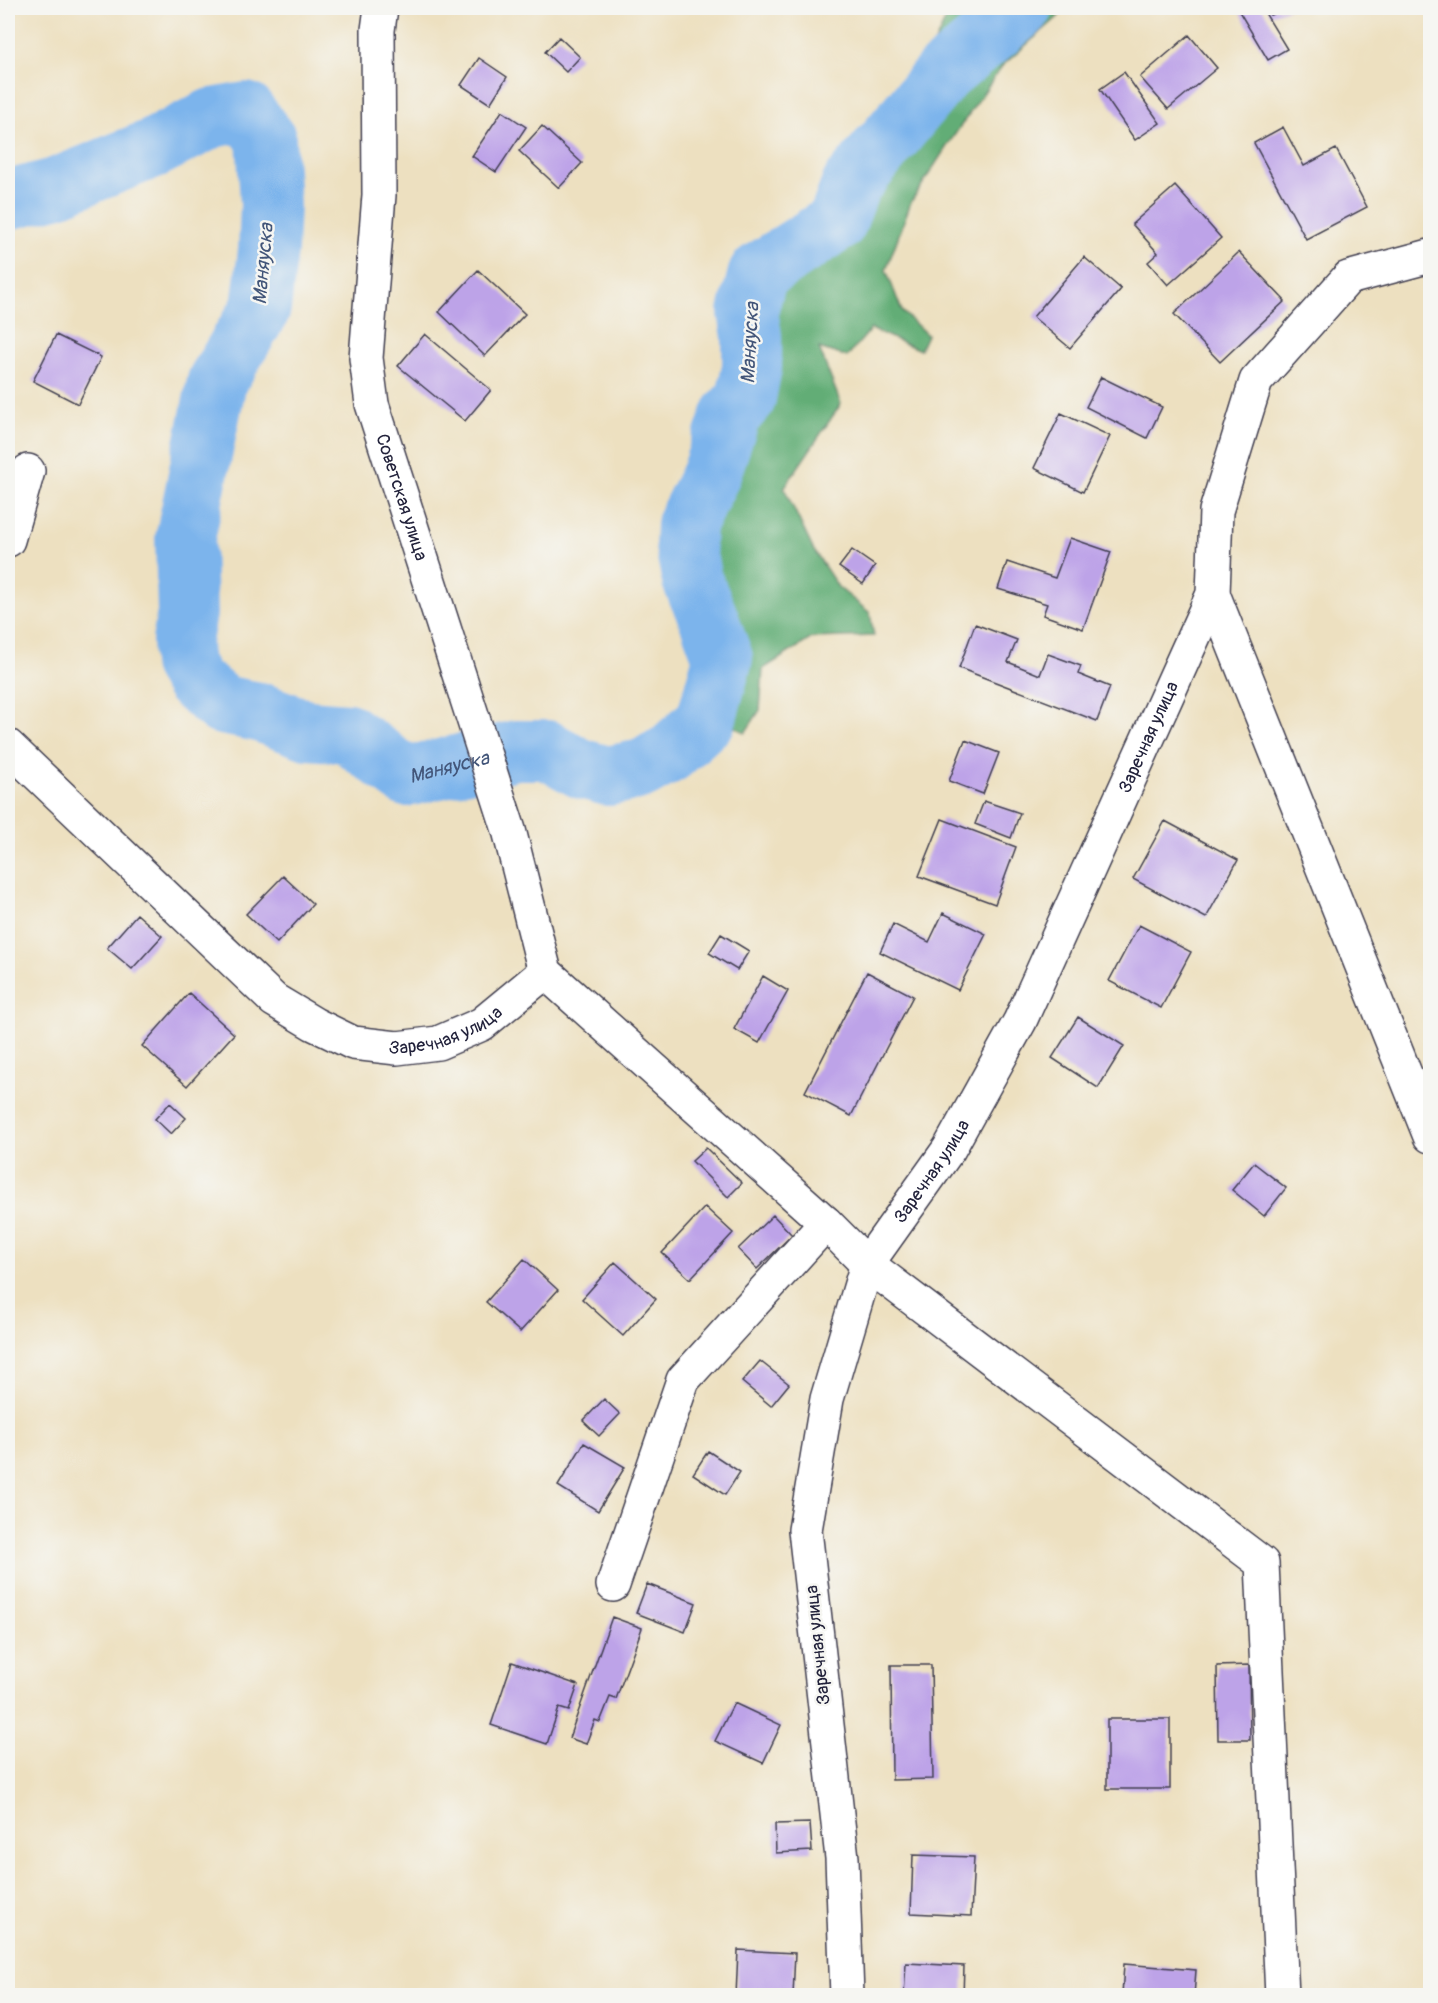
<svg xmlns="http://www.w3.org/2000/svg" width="1438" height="2003" viewBox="0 0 1438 2003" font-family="Pangolin,sans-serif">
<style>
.forest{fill:#62ad76;stroke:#426858;stroke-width:1.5}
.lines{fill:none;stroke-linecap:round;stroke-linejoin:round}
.river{stroke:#7cb4ec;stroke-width:60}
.building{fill:#bda3e8}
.minor-casing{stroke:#403e4f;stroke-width:36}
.minor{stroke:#fff;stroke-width:33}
.labels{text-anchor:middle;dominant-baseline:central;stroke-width:5;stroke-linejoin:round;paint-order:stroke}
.street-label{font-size:18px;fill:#22223b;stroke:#f6f6f2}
.water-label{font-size:20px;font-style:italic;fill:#425579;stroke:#f6f6f2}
</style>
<rect width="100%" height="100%" fill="#f6f6f2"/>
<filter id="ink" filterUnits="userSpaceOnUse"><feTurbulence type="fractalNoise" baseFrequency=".0167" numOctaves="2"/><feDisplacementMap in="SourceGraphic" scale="12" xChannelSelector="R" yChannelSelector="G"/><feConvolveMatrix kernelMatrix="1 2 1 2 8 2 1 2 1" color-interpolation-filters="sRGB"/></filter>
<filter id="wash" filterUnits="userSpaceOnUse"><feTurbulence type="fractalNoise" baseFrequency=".008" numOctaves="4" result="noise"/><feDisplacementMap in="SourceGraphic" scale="24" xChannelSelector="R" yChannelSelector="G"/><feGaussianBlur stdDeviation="1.35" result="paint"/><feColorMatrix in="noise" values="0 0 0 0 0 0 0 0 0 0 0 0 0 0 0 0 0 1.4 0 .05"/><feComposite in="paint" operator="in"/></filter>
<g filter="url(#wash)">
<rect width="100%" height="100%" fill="#ede0c0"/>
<!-- forest -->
<path class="forest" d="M951,8H1064L1058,17L1002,66L949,143L911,202L886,270L902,311L927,335L920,350L871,329L847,357L819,348L841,404L784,488L813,549L838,587L870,613L874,636L812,638L763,669L760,710L745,733L718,716L711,705L731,645L728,626L702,560V514L725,433L746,336L757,295L805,232L930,53Z"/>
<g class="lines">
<!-- river -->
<path class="river" id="s1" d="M8,200L55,188L154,148L212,118L246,112L266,138L270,204L268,250L261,308L217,381L185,539L187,613L182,641L183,663L194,682L222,705L259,712L308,730L347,733L407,777L516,750H547L582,769L608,776L642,769L670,753L706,720L723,658L706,612L692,580L685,546L686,524L710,476L731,415L746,398L752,367V336L748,312L758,273L837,222L851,185L943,74L1022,8"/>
</g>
<g id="blocks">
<!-- building -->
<path class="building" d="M1237,8H1262L1287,49L1268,60Z
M1267,8H1291L1270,15Z
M1189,35L1217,68L1168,109L1140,77Z
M559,37L580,57L566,72L545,52Z
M479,58L507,77L490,104L461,85Z
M1124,72L1160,123L1135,140L1100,89Z
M502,111L526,127L496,172L472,156Z
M542,126L582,163L559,188L519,151Z
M1283,127L1304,166L1336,149L1367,207L1306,239L1254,143Z
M1175,186L1221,238L1168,285L1148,262L1158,253L1132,224Z
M1239,252L1285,301L1220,362L1174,314Z
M1084,257L1121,289L1070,348L1033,317Z
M478,270L525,314L485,356L439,312Z
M425,334L491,390L465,421L398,366Z
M56,335L101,357L78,404L33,381Z
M1101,377L1162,407L1147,438L1086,407Z
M1061,413L1110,436L1083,492L1034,468Z
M1070,538L1111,552L1083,629L1043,615L1047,604L998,589L1007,562L1055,578Z
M852,550L875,566L863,584L839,567Z
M975,624L1017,640L1008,662L1040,675L1048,654L1081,666L1078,674L1110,687L1097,721L959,668Z
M965,740L999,753L983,794L949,781Z
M984,801L1020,813L1011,838L975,824Z
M942,819L1016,847L995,904L919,876Z
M1165,821L1238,860L1206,918L1133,879Z
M283,876L313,904L277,943L246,914Z
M943,913L986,934L958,990L880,952L893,924L929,942Z
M137,914L162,936L132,969L107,948Z
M1139,925L1191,952L1161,1008L1109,981Z
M721,934L749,951L737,970L709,953Z
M867,972L913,996L851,1116L805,1092Z
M763,976L788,991L759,1043L734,1029Z
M189,993L234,1034L187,1086L142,1046Z
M1078,1017L1124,1046L1098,1088L1052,1058Z
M170,1103L186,1118L171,1134L155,1119Z
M706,1148L742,1183L728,1197L692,1161Z
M1254,1163L1286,1188L1264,1216L1232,1190Z
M705,1207L733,1233L690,1279L662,1253Z
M773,1215L792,1235L757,1269L738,1249Z
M524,1259L558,1290L520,1332L486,1302Z
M615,1262L656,1299L623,1336L582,1299Z
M760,1361L789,1384L771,1406L742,1382Z
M604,1399L620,1414L599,1436L583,1421Z
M584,1443L625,1467L598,1511L558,1486Z
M708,1451L740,1472L725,1495L693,1474Z
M647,1584L696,1603L685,1632L636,1613Z
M612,1617L642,1628L616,1699L610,1697L600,1722L595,1720L586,1744L569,1738Z
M512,1662L578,1685L569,1711L559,1708L547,1744L491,1725Z
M891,1665H931L933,1779L892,1780Z
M1249,1665L1250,1740H1218L1217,1666Z
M734,1703L781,1725L763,1763L715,1741Z
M1107,1719H1170V1789H1107Z
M810,1823L812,1851L776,1853L775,1824Z
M913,1855L974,1857L971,1916L911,1913Z
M738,1950L795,1953L793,1996H736Z
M906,1963L964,1966L963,1996H904Z
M1124,1964L1196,1970L1194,1996H1122Z"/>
</g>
</g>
<g filter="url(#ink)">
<use href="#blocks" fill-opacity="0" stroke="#403e4f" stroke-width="1.5"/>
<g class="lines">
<!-- minor casing -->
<g class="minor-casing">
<g id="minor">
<path id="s2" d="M381,8L378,30L379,195L366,358L372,404L509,830L545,972"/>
<path d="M8,540L28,471"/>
<path d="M1213,594L1430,1136"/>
<path id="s3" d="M8,746L274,1000L314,1024L353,1043L397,1048L438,1043L482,1024L545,972L826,1223L867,1264L1262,1563L1282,1996"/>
<path d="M613,1585L683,1380L826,1223"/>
<path id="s4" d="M847,1996L842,1858L805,1530L827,1399L867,1264L949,1149L1020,1021L1213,594L1216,511L1256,381L1348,278L1430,256"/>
</g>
</g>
<!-- minor -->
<use href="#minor" class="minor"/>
</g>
</g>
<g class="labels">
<!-- street labels -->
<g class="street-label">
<text stroke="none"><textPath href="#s2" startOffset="495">Советская улица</textPath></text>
<text stroke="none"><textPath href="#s4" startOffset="1341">Заречная улица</textPath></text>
<text stroke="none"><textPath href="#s3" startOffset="554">Заречная улица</textPath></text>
<text stroke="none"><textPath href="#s4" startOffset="855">Заречная улица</textPath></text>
<text transform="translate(818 1645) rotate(-96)">Заречная улица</text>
</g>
<!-- water labels -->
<g class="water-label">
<text transform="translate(263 264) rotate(-85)">Маняуска</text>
<text transform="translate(750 343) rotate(-87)">Маняуска</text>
<text stroke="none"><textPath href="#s1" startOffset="1134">Маняуска</textPath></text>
</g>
</g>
<!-- margin -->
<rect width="1438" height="2003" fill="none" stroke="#f6f6f2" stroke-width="30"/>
</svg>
